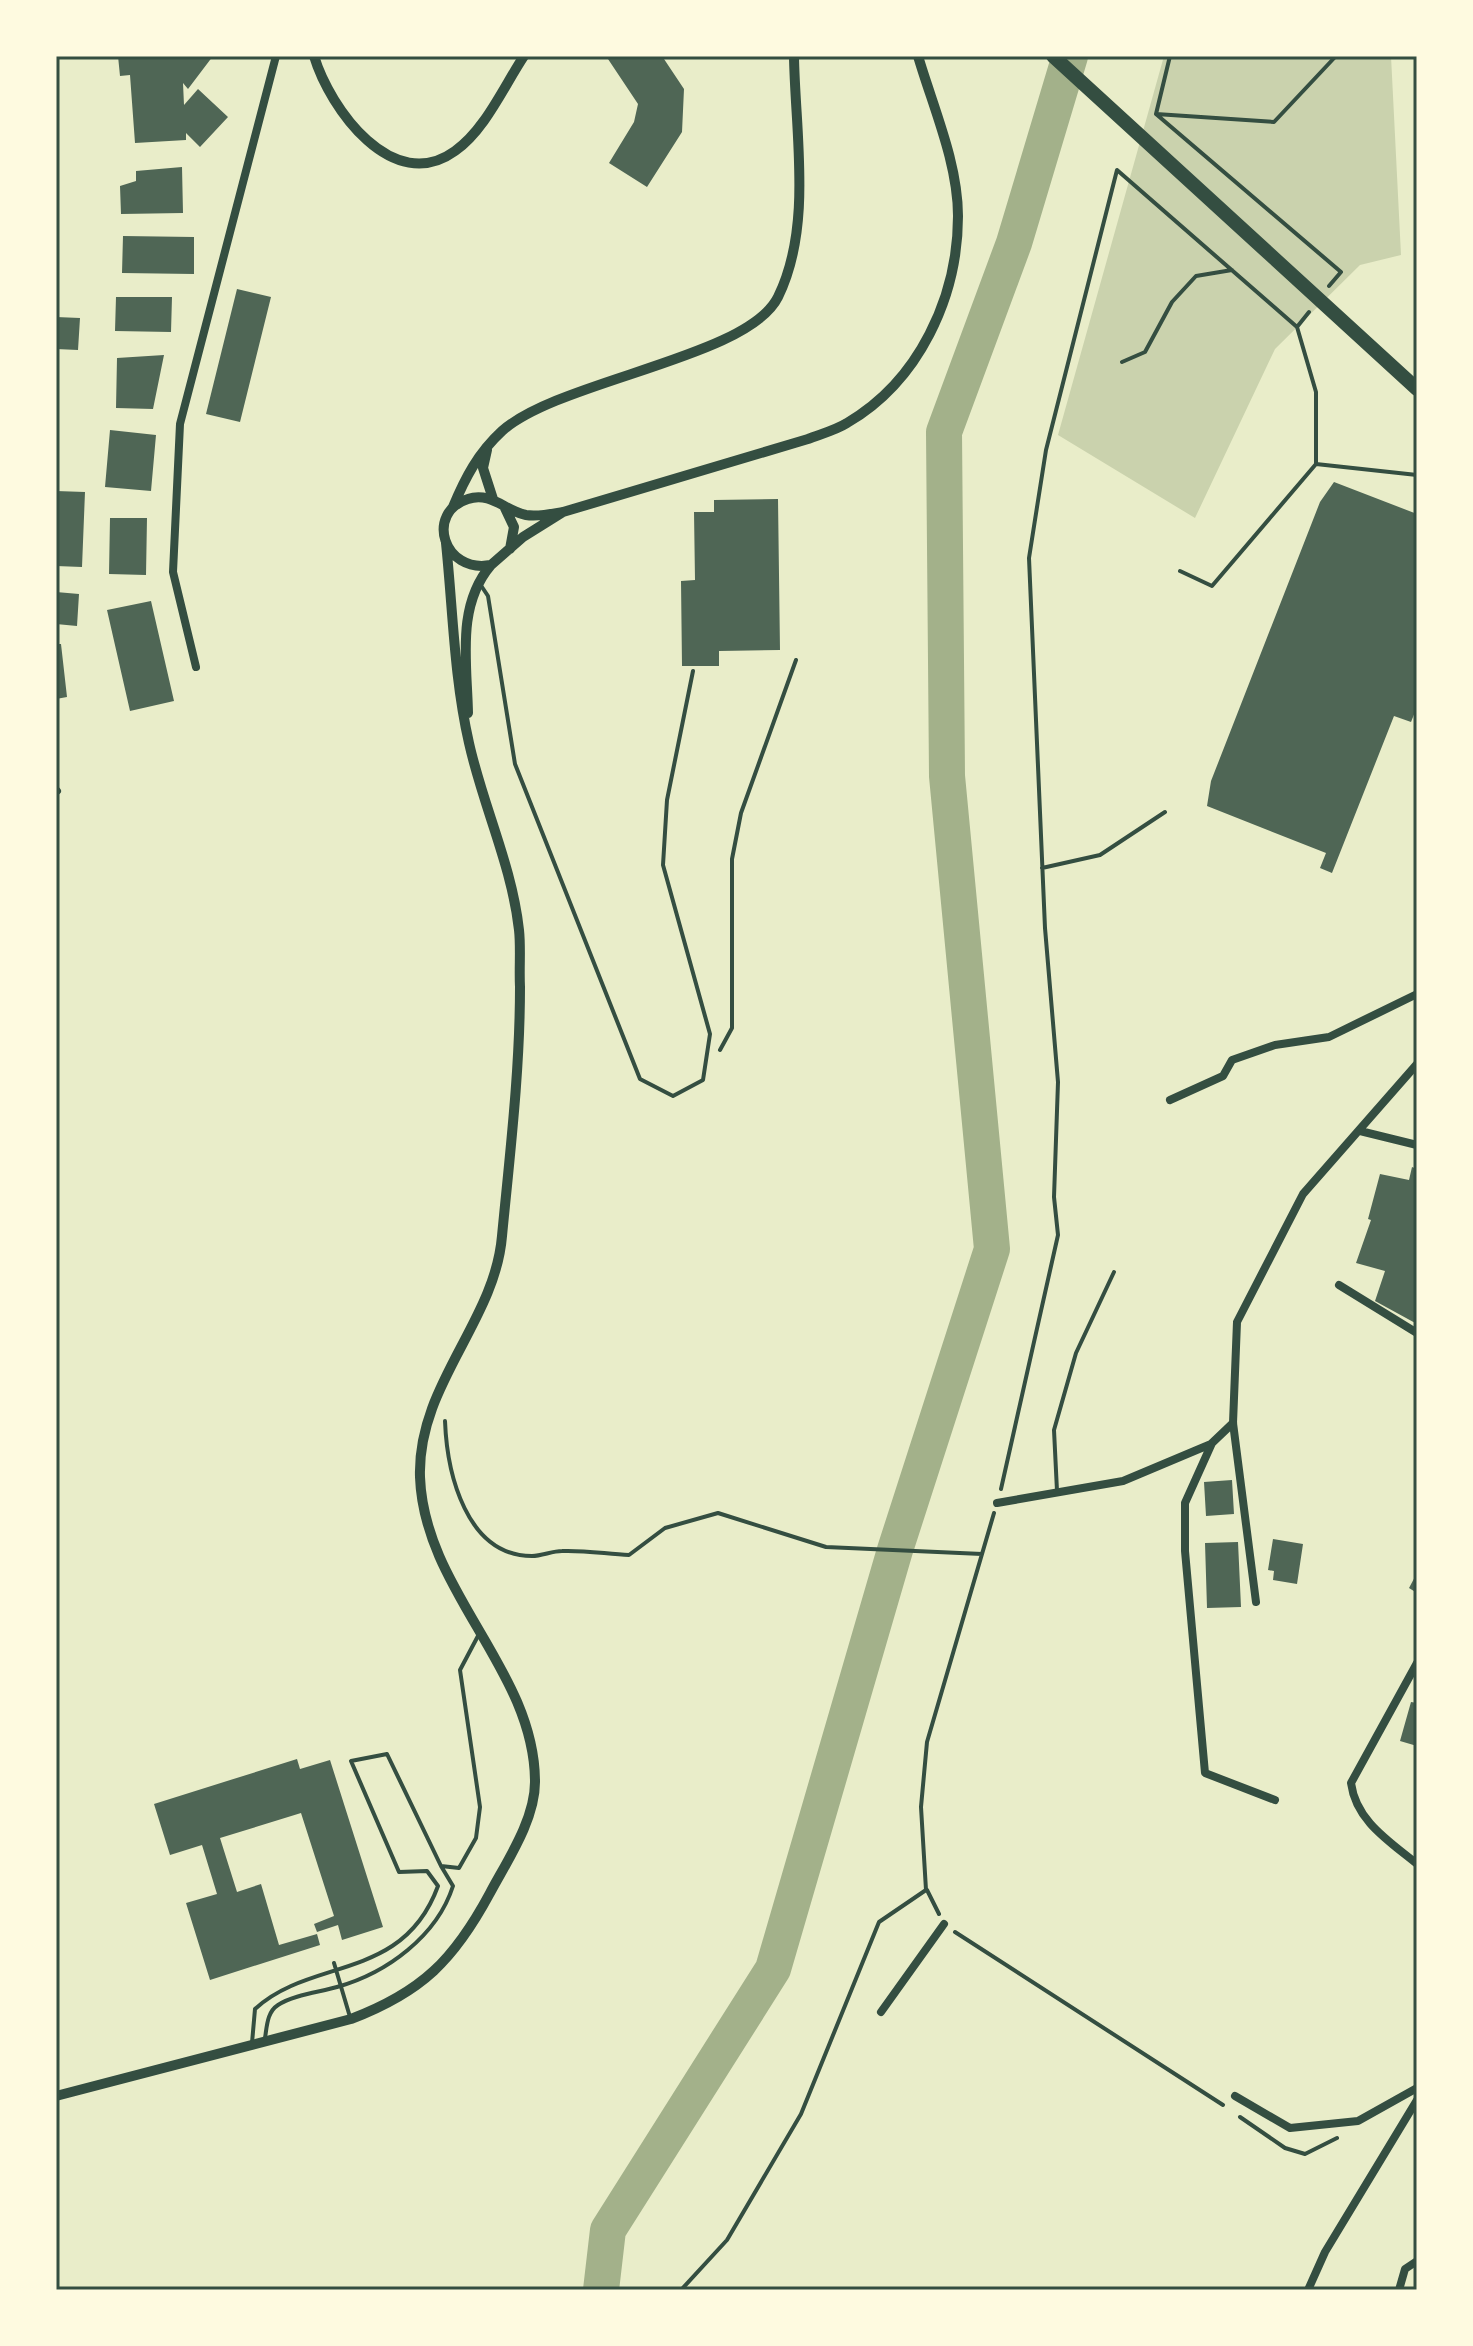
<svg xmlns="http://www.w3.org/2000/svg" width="1473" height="2346" viewBox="0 0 1473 2346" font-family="Arial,sans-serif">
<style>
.green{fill:#cad2ad}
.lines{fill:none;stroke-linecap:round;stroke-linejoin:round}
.river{stroke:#a3b18a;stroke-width:36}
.building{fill:#4f6655}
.path{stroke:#344e41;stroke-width:4}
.service{stroke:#344e41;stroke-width:4}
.minor{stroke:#344e41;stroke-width:8}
.tertiary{stroke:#344e41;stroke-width:10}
.primary{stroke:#344e41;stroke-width:14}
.neatline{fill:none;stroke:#344e41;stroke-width:3}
</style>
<rect width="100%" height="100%" fill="#e9edc9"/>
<!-- green -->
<path class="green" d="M1164,56H1391L1401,255L1360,265L1275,349L1195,518L1058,435Z"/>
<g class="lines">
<!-- river -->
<path class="river" d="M601,2290L608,2230L773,1969L895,1550L992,1249L947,776L944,432L1014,243L1070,56"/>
</g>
<!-- building -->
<path class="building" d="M118,56H213L188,89L183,83L184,105L198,89L228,117L200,147L186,133V140L135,143L130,75L120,76Z
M606,56H662L684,89L682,132L647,187L609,163L634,122L638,104Z
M182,167L183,213L121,214L120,186L136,181V171Z
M123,236L194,237V274L122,273Z
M237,289L271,297L240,422L206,414Z
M116,297H172L171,332L115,331Z
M56,317L80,318L78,350L56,349Z
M164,355L153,409L116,408L117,358Z
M110,430L156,435L151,491L105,487Z
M1334,482L1417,514V707L1411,722L1394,716L1332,873L1320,868L1326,853L1207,806L1211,781L1320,502Z
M56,491L85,492L82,567L56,566Z
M778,499L780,650L719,651V666H682L681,581L695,580L694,512H714V500Z
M110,518H147L146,575L109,574Z
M56,592L79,594L77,626L56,624Z
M151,601L174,701L130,711L107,610Z
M56,644H61L67,697L56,699Z
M1412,1167L1417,1169V1324L1375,1301L1385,1271L1356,1263L1371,1220L1368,1219L1380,1174L1409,1180Z
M1232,1480L1234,1514L1206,1516L1204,1482Z
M1273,1539L1303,1544L1297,1584L1273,1580L1274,1571L1268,1570Z
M1238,1542L1241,1607L1207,1608L1205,1543Z
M1417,1573V1593L1409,1588Z
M1411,1702L1417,1703V1746L1400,1741Z
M297,1759L300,1769L330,1760L383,1927L342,1940L338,1925L317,1932L314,1924L334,1916L301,1813L220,1838L237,1892L261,1884L279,1945L317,1934L320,1945L210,1980L186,1903L217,1894L202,1845L170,1855L154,1804Z"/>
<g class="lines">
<!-- path -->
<path class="path" d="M1156,114L1341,272L1329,286
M1156,114L1274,122L1336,56
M1156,114L1170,56
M1122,362L1145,352L1172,302L1196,276L1232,270
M1316,464L1417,475
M1180,571L1212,586L1316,464V392L1297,327
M1042,868L1100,855L1165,812
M720,1050L732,1028V859L741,813L796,660
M445,1421C447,1473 466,1556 532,1556C542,1556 552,1551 562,1551C584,1550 607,1554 629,1555L665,1528L718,1513L826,1547L982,1554
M1001,1489L1058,1235L1054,1197L1058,1082L1045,928L1029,558L1046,450L1117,170L1297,327L1309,312
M927,1890L939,1914
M955,1932L1223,2105
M1240,2117L1285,2148L1305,2154L1337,2138
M681,2290L727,2240L801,2114L879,1922L926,1890L921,1807L927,1742L994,1513"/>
<!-- service -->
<path class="service" d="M480,584L488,596L515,764L640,1079L673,1096L703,1080L710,1034L663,865L667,800L693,671
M1057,1491L1054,1430L1076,1353L1114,1272
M334,1963L350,2017
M265,2038C267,2026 267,2012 278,2005C293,1995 320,1992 337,1987C387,1973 437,1936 453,1886L441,1866
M252,2043L255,2009C311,1957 403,1982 438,1886L427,1871L399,1872L351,1761L387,1754L441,1866L459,1868L476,1838L480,1807L460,1670L479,1634"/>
<!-- minor -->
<path class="minor" d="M196,667L173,572L180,424L276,56
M56,790L57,791
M1170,1100L1223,1076L1232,1060L1275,1045L1329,1037L1417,994
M1360,1131L1417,1145
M1339,1285L1417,1333
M1233,1423L1212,1443L1185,1503V1551L1205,1773L1275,1800
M997,1503L1123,1481L1211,1444
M1256,1602L1233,1423L1237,1322L1303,1194L1417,1064
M1417,1663L1351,1783C1356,1821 1389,1841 1417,1864
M881,2012L944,1924
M1235,2096L1290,2128L1358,2121L1417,2088
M1308,2290L1325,2252L1417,2100
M1399,2290L1405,2269L1417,2261"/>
<!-- tertiary -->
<path class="tertiary" d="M314,56C330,109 393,196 455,151C485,130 504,86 524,56
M487,450L483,468L493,499
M453,507C465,478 478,453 502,431C559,380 748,358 778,297C813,226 795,132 794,56
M505,508L514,527L510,549
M563,512L523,537L491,565C443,574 425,512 468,499C490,491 506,511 526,515C538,517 551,514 563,512L808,439C821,434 836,430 847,423C919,381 958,297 958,216C958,163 933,107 918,56
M468,713C467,662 456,606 491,565
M56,2096L351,2019C422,1992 454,1960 490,1893C507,1861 535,1820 535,1782C535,1670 424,1591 420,1477C417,1385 495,1322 502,1236C510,1153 520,1070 520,987C519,968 521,948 519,930C512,866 483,806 469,743C454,677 453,611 446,543"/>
<!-- primary -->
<path class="primary" d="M1053,56L1417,389"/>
</g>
<!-- border -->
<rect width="1473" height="2346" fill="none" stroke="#fefae0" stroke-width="116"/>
<rect x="58" y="58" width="1357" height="2230" class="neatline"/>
</svg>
